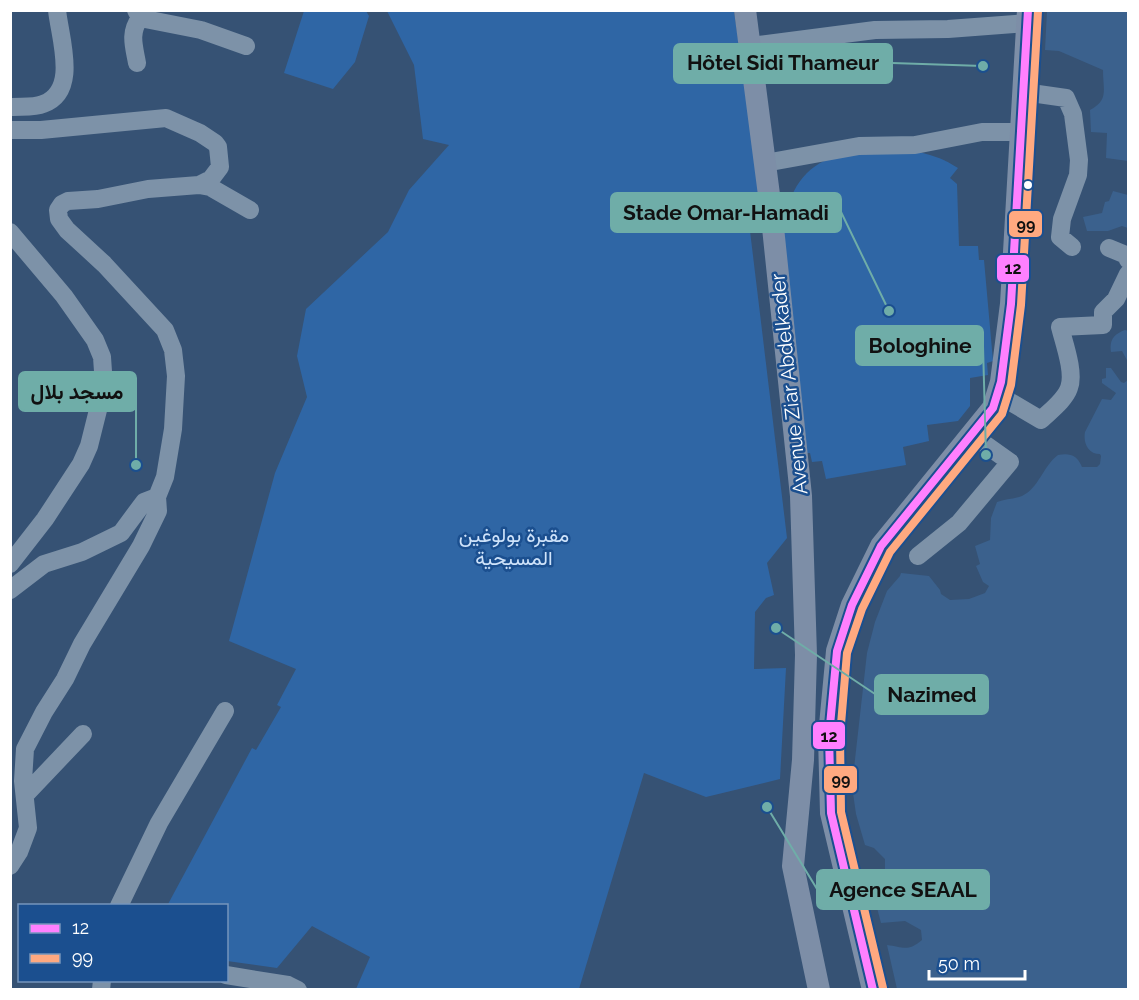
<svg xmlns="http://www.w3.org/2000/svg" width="1139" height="1000" viewBox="0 0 1139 1000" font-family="Raleway,Vazirmatn,sans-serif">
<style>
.green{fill:#2f66a5}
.water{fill:#3b618d}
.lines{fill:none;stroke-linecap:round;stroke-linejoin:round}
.minor{stroke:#7d92a8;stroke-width:18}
.major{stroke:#7d8ea7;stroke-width:22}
.bus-1-casing{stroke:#1b4f8f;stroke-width:12}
.bus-2-casing{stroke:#1b4f8f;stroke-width:12}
.bus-1{stroke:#ff80ff;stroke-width:8}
.bus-2{stroke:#ffa980;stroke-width:8}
.bus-dot{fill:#fff;stroke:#1b4f8f;stroke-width:2}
.labels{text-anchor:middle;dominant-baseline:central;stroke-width:5;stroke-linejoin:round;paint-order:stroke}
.street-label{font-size:20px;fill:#fff;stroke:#1b4f8f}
.park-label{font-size:20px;fill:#cfe3fa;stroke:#1b4f8f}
.leader{fill:none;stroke:#6fada8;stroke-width:2}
.callout-dot{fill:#6fada8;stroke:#1b4f8f;stroke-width:2}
.callout{fill:#6fada8;stroke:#6fada8;stroke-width:2}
.callout-label{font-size:21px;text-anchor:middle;font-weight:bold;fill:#111}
.line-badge{stroke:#1b4f8f;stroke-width:2}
.pale-badge-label{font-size:16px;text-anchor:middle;font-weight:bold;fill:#111}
</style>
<rect width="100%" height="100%" fill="#365274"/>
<!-- green -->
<path class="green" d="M304,11H366L369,16L355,62L333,89L284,73Z
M387,11H734L762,204L747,206L787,538L767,563L774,595L766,598L755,612L754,669L786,668L780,779L706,797L644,773L579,989H356L370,957L312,926L277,968L227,961L226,906H167L252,748L256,750L281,707L277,705L296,669L229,641L275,473L307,397L297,356L306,309L388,232L409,190L449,145L423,139L414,65Z
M857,150C895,150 924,146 958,168L950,178L957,184L959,246H978L979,260H984L993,361L987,363L988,375L970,378V406L958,421L927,425L929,441L903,447L906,465L826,479L822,461L812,462L810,453H804L782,237C785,208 793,179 820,163C831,157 845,154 857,150Z"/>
<!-- water -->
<path class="water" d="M1047,11H1128V161L1106,158L1107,133L1091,132L1090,110C1109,100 1103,90 1103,70L1059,51L1045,50Z
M1113,191L1128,195V228L1122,226L1108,231H1087L1083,217L1102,213L1105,202L1109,201Z
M1125,330L1128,331V362L1122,351L1111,352C1109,340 1114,334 1125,330Z
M1106,368H1111L1121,382L1124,383L1128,380V989H897L887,945C903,947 908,952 922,940L921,930L905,921L881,923L876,904L910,895L925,887L926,883L921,880L882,878L877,870L885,869V859L874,848L865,845L856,814L852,786L867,653L875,622L887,591L900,576L901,573L929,576L940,590L941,594L950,600L969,599L985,593L989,586L983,582L976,566L980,564L975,546L990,540L991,518L997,502C1005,499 1014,499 1022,496C1039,488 1043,466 1058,455C1070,453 1077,455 1082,467H1097L1100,464L1101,456L1100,454C1088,454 1083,443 1085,432L1102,399L1111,400L1116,393L1102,383V379L1106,378Z"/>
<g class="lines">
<!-- minor -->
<path class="minor" d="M136,10L140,18L201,30L246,46
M750,46L875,30L948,29L1027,23
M137,63C134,46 129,33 140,18
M1024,92L1066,98L1073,114L1079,160L1078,175L1062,219L1060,237L1072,247
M10,107C21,106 34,108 43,104C79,91 60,39 57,10
M10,130H41L166,118L200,133L215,143L218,147L220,167L211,179L199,185
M765,163L859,146L915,145L982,132H1021
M10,232L64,296L95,340L102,357L104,386L89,446L81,464L45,519L10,564
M1109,248L1126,255L1128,260
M997,394L1041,420C1050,411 1065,400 1069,388C1075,373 1064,343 1060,327L1103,325V312L1116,299L1128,274
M157,497L165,477L173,429L176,376L173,350L165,330L104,264L67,230L59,219L58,210L62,204L68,201L98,199L148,189L199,185L210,187L250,210
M918,556L959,523L1010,462L972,435
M10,590L44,564L82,552L121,533L144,502L157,497L158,511L141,546L82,644L65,679L44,712L25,749L23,781L28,828L19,852L10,866
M25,795L83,734
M119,906L159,823L225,711
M226,975L288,985L298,990
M101,990L102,980"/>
<!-- major -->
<path class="major" d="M745,10L772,218L801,496L806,655L803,760L793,866L819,990
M873,990L831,813L829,736L837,651L852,605L881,546L993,408L1001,382L1011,304L1028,10"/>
<!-- bus-1 casing -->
<g class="bus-1-casing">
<path id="bus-1" d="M873,990L831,813L829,736L837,651L852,605L881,546L993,408L1001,382L1011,304L1028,10"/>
</g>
<!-- bus-2 casing -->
<g class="bus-2-casing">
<path id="bus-2" d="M883,988L841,812L840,736L847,653L862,609L890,552L1002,414L1011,385L1021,305L1038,11"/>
</g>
<!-- bus-1 -->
<use href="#bus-1" class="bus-1"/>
<!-- bus-2 -->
<use href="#bus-2" class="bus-2"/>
</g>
<!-- markers -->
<circle class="bus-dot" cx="1028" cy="185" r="5"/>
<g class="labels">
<!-- street labels -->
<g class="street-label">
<text transform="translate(789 384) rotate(-96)">Avenue Ziar Abdelkader</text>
</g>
<!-- park labels -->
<g class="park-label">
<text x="514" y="535">مقبرة بولوغين<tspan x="514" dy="23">المسيحية</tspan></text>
</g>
</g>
<!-- callouts -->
<path class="leader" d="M983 66L892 63M889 311L841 212M986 455L983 346M136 465L136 392M776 628L875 694M767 807L817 889"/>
<g class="callout-dot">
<circle cx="983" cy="66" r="6"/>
<circle cx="889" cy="311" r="6"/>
<circle cx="986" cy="455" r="6"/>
<circle cx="136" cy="465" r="6"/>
<circle cx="776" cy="628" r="6"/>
<circle cx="767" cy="807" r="6"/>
</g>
<g class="callout">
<rect x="674" y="44" width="218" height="39" rx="6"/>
<rect x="611" y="193" width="230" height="39" rx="6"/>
<rect x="856" y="326" width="127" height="39" rx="6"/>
<rect x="19" y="372" width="117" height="39" rx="6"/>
<rect x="875" y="675" width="113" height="39" rx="6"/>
<rect x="817" y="870" width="172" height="39" rx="6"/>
</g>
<g class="callout-label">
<text x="783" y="70">Hôtel Sidi Thameur</text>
<text x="726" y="220">Stade Omar-Hamadi</text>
<text x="920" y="353">Bologhine</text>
<text x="77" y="399">مسجد بلال</text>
<text x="932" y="702">Nazimed</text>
<text x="903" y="897">Agence SEAAL</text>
</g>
<g class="line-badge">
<rect x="1008" y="210" width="35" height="28" rx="6" fill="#ffa980"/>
<rect x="996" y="254" width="34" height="29" rx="6" fill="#ff80ff"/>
<rect x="812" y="721" width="34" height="29" rx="6" fill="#ff80ff"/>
<rect x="823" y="765" width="35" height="29" rx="6" fill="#ffa980"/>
</g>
<g class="pale-badge-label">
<text x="1026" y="230">99</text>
<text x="1013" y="274">12</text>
<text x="829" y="742">12</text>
<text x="841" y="785">99</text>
</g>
<!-- border -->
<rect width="1139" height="1000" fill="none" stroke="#ffffff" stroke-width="24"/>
<!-- legend -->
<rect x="18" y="904" width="210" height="78" fill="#1b4f8f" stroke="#7695bc" stroke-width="1.5"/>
<rect x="30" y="924" width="30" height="9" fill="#ff80ff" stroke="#7695bc" stroke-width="1.5"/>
<text x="72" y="934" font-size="18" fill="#ffffff">12</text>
<rect x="30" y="954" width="30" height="9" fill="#ffa980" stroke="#7695bc" stroke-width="1.5"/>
<text x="72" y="964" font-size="18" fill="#ffffff">99</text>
<!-- scale -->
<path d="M929 970v9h96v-9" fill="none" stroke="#ffffff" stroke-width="3"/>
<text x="938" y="970" font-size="18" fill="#ffffff" stroke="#1b4f8f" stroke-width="4.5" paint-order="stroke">50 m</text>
</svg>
